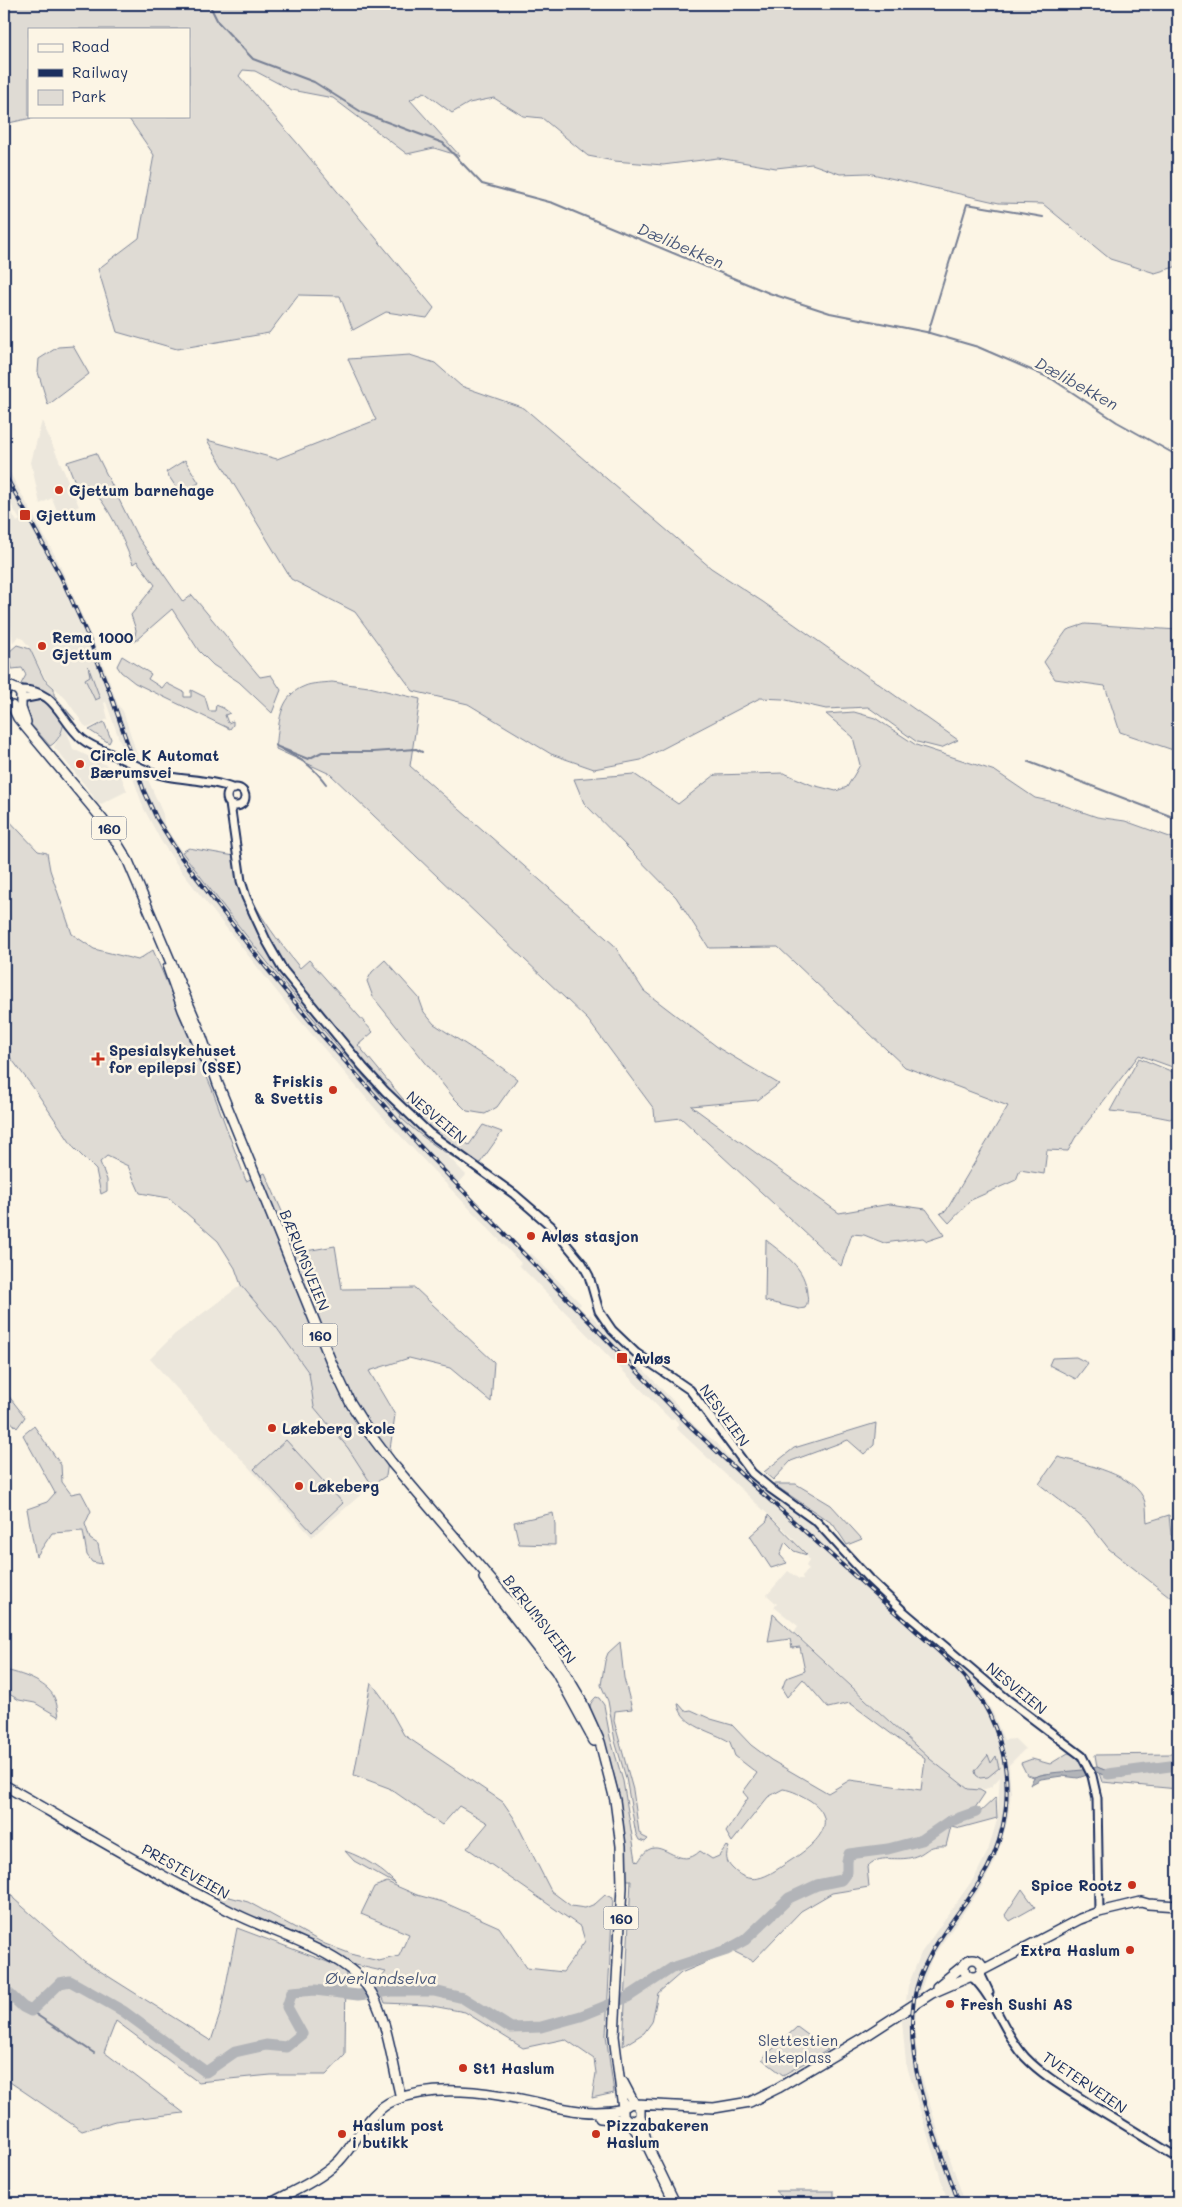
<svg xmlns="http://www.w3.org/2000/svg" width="1182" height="2207" viewBox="0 0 1182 2207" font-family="Mali,sans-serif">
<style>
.built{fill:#ece7dc}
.green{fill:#dfdbd4;stroke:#7d8599}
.water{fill:#b2b4b8;stroke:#767f94}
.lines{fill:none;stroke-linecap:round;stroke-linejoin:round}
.stream{stroke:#767f94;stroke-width:2}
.river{stroke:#b2b4b8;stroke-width:11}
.minor-casing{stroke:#1b2f5e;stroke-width:11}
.major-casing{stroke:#1b2f5e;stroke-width:12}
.minor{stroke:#fcf5e5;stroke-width:7}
.major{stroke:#fcf5e5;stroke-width:9}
.rail-casing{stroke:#1b2f5e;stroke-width:4}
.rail{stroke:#fcf5e5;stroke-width:2;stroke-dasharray:5.5;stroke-linecap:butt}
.minor-bridge-casing{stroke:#1b2f5e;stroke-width:11;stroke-linecap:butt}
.minor-bridge{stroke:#fcf5e5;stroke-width:7}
.poi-dot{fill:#c8321e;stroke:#fcf5e5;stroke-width:2}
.labels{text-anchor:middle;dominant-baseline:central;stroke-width:5;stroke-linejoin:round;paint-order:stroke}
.shield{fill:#fcf5e5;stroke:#5e6a86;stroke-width:1}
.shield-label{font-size:14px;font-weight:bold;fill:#1b2f5e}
.poi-label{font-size:15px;font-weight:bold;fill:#1b2f5e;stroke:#fcf5e5;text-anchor:start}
.street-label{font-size:15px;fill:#1b2f5e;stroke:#fcf5e5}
.park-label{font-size:15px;fill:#425176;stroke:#fcf5e5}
.water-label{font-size:16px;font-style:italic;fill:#485779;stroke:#fcf5e5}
</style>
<rect width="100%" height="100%" fill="#fcf5e5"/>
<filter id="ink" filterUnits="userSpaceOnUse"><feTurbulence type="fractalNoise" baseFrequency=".02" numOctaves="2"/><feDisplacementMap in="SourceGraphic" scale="10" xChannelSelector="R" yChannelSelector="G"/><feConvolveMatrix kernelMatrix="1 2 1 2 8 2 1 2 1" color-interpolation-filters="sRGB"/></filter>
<g filter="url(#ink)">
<!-- built -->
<path class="built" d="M42,421L79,506L59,516L52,498L40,504L31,462Z
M4,462L58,561L102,661L118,705L123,711L143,773L146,775L163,814L164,825L182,852L241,930L351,1063L393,1110L396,1109L401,1116L400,1117L444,1152L466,1175L459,1183L528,1255L531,1253L581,1304L579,1306L588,1316L590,1314L682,1410L681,1411L696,1427L717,1443L726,1455L735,1458L763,1487L806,1518L830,1544L831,1551L978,1680L984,1688L981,1691L993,1713L1004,1740L1015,1739L1025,1749L1009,1765L1011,1793L1008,1819L995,1862L980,1889L932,1958L919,1995L906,2001L908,1986L921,1953L976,1875L988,1851L997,1820L1000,1777L991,1787L985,1789H968L930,1759L794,1632L798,1626L774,1607L777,1604L767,1595L788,1571L799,1579H803L802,1576L809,1569L806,1566L809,1560L807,1555L791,1536L676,1428L679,1424L674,1418L671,1420L522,1268L519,1265L521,1263L379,1113L297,1017L182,872L161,841L144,809L106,702L104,703L108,719L88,728L84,725L66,699L45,678L30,648L23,639L19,636L13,642L4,567V498L17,522L20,520L4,492Z
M65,725L73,749L119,771L127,791L97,806L92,794L54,747Z
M241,1285L276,1327L309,1373L314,1407L348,1448L372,1485L312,1537L150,1359L175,1334Z
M916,2011L915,2036L919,2068L944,2151L947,2150L965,2203H948L906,2063L902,2021Z"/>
<!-- green -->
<path class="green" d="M4,4H1178V266L1155,273L1110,259L1043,204L999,203L868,173L840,174L812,164L776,168L718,158L663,165L614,161L588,156L542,118L523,116L494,98L469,103L452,113L424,92L410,100L460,156L434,148L407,154L333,98L291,90L255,71L243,70L239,76L298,144L434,308L427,318L386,312L353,330L340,296L298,295L269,333L177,349L117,332L98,269L139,238L154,155L127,116H189V29H29V116H41L4,124Z
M73,346L89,374L48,405L38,372L39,359L58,347Z
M410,355L435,363L461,386L524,408L711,568L763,602L958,740L941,748L917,742L868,707L826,709L782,699L760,698L641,760L594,769L551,754L468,704L413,691L355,612L291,579L207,440L277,459L376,420L348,359Z
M96,453L137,536L183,602L192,595L260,677L271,675L281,690L272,713L239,682L213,665L199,651L172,609L134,642L136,630L131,615L155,585L137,561L133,564C121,535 110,506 87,484L79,492L67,462Z
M185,460L199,483L180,493L166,472Z
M1085,624L1178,630V789H1176V751L1120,732L1105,686L1055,679L1044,662L1067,630Z
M17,645L30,649L44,679L54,688V695L75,720L55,699L36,689L21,684L26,675L22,668L12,669L9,652Z
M122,656L151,674L148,679L162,688L166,683L184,692V697H191V690L205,697L209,711H215L216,705L223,708L230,713L225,715L228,723L233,721V725L230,729L135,683L121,672L117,666Z
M88,666L100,698L95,700L85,679L90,676Z
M332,682L369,687L420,699L410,766L614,945L644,991L720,1049L779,1084L758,1100L691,1106L839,1213L890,1204L926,1209L945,1235L927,1241L923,1238L884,1243L864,1235L852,1234L841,1266L681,1118L655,1121L654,1109L588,1020L330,774L276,749C279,725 278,696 305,686C312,683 323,683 332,682Z
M34,698L49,704L64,722C63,730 58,742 50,746L29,722L24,704L28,700Z
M854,712L875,718L916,745L995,771L1035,798L1054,802L1097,817L1125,821L1178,840V1069L1139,1055L1075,1138L1068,1151L1047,1150L1044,1174L1020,1170L1016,1180L971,1200L949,1223L940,1213L946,1211L1008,1106L905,1067L778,947L709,948L676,897L584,803L574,779L634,774L678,804L715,775L784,773L812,785L836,791L847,787L860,765L853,737L826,714Z
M104,722L111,739L109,743L89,730Z
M4,815L38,851L47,853L50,870L72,934L94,949L138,960L153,950L212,1089L246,1181L265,1173L300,1252L335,1246L342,1289L415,1288L494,1362L491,1402L450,1368L409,1358L369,1371L395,1415L386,1476L372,1485L348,1448L314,1407L309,1373L276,1327L241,1285L235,1268L218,1241L169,1198L140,1193L128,1166L107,1156L100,1162L107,1180V1191L101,1194L96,1170L74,1148L35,1090L4,1049Z
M189,848L240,857C244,900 274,935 300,968L309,960L373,1032L358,1045L403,1099L469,1145L483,1125L502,1132L475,1170C448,1155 423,1139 400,1117L401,1115L396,1109L394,1110C318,1028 249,941 182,852Z
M385,960L419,998L424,1012L434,1024L501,1067L517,1079L497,1107L485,1114L467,1111L453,1097L373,997L367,981L372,972Z
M1139,1058L1178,1074V1114L1170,1119L1150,1115L1110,1111Z
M766,1240C784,1255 806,1267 807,1294C808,1299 808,1303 805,1308L799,1309L765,1301Z
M1076,1357L1088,1363L1076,1379L1049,1365L1052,1358Z
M4,1390L25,1417L17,1428L4,1414Z
M876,1423L874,1445L864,1454L848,1440L791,1461L773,1480L764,1472L794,1448Z
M34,1426L61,1465L62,1482L71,1494L81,1492L91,1511L85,1524L90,1539L98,1544L102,1564L92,1562L87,1555L83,1531L52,1533L36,1557L27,1509L47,1502L55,1493L23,1435Z
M286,1440L343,1503L312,1532L254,1469Z
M1058,1457C1083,1464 1137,1474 1145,1502C1147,1508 1146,1516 1147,1522L1169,1515L1171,1535L1178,1541V1600L1169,1596L1109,1549L1087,1521L1039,1484Z
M773,1484H796L831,1505L862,1539L847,1545L833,1524Z
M553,1513L555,1524V1545L519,1544L514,1522Z
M768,1515L807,1555L794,1551L785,1542L780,1555L787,1563L771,1568L750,1536L767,1521Z
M773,1614L930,1759L968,1789L980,1790L985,1793L975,1808L978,1814L996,1797L997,1818L960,1828L951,1826L946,1846C925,1845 929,1852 913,1857C897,1862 879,1853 867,1867L869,1887L832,1893L801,1911L753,1961L733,1951L681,1973L658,1993L652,2022L644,2033L623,2046L631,1880H626C626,1839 623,1796 608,1758C604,1747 588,1717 590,1706C591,1702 593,1700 596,1697L599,1698L604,1705L610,1737L623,1781L636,1860L638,1862C641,1858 644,1852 648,1850C664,1840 680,1871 700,1851L712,1859L719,1856L726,1846L729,1847C725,1855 726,1862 732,1868C753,1890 771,1873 790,1861C810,1848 843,1824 811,1801C803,1796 792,1790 783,1789L768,1797L732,1842L726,1832L748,1798L743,1792L757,1773L735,1756L730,1742C713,1731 682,1727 678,1704H679L685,1711L691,1710L711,1719L732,1725L751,1745L771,1760L828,1793L850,1780L921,1790L925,1759L850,1703L828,1708L803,1679L787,1697L782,1689L786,1678L805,1671L800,1647L792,1648L790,1639L768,1642Z
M620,1642L624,1678L632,1709L615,1711L614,1721L633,1790L639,1832L642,1836L648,1839L645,1842L639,1840L636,1834L626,1778L615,1741L608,1701L601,1685L605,1661L608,1653Z
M4,1670C20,1673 47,1682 54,1697C57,1703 58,1710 59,1717L35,1703L19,1700L4,1691Z
M371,1682L385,1701L404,1735L503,1802L514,1818L551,1891L571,1906L585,1908L595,1904L605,1895L613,1898L606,2035L614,2093L592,2098L596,2073L594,2059L565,2039L523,2048L465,2012L427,2005L385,2003L377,1983L386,1972L351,1964L242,1914L204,1890L248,1902L325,1944L354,1955L379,1961L399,1956L409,1934L361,1914L374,1887L387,1882L417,1895L443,1902L499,1927L527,1968L563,1972L585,1941L581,1927L467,1848L488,1823L459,1806L442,1825L389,1788L354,1775Z
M1178,1749V1789L1102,1782L1099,1773L1111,1778L1123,1777L1122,1769L1107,1771L1097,1767L1095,1755L1172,1754Z
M1068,1753C1076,1754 1080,1764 1084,1771L1044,1774L1034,1777L1027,1775L1021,1763L1032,1759L1050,1764Z
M988,1755L991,1763L996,1756L999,1768L988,1777L980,1778L976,1775L975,1771Z
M345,1851C365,1858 382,1869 396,1884L354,1861Z
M4,1884L14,1899L84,1961L211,2041L221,2011L237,1928L346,1969L345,2055L326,2075H271L198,2082L116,2021L104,2052L184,2113L115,2121L82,2131L4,2078Z
M1022,1889L1035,1907L1010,1921L1005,1915Z
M797,2027L828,2050L783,2075L762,2059Z
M775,2191H834V2203H790Z"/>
<!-- water -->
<path class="water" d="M1097,1767L1107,1771L1122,1769L1123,1776L1111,1778L1096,1772L1078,1778L1062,1776L1041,1779L1030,1785L1034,1777C1054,1770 1076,1773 1097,1767Z"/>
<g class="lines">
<!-- stream -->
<path class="stream" d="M209,4L218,22L253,59L314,82L363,113L443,143L482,184L553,203L769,293L830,313L926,332L978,347L1052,379L1117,422L1178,456
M928,333L967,204L1043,217
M275,745C299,760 308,760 326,784
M278,747L308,759L322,752H373L416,749L422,752
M1029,762L1178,819
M31,2011L94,2053"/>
<!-- river -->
<path class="river" d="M1108,1774L1178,1765
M4,1989L23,2007L31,2011L60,1983L70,1981L123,2011L206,2072L235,2052L266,2045L286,2047L302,2034L287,2007L292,1992L315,1990L358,1995L392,1991H434L463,1998L511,2028L541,2027L581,2016L628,1997L672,1968L727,1950L745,1940L789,1898L817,1885L841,1880L847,1872V1861L849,1854L888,1849L922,1840L948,1822L976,1812"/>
<!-- minor casing -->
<g class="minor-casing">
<path id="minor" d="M18,690C56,688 59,719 82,739C93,748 108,752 120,758
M21,699L42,695
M146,770C174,782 206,777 234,789
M227 797a9 9 0 1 1 18 0a9 9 0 1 1-18 0Z
M230,804L241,881L246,897L266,940L283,970L363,1067L385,1091L429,1133L514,1194L551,1226L582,1263L589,1276L599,1311L612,1330L636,1353L690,1390L752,1473L771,1489L817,1522L869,1579L903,1611L1008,1700L1082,1756L1092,1776L1097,1798L1099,1912
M980,1973L989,1992
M972,1977C996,1999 1003,2033 1025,2057C1044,2077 1070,2091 1093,2106C1122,2123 1150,2141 1178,2158"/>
</g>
<!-- major casing -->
<g class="major-casing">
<path id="major" d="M4,643L5,690
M4,692L11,687L18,690L21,695V708L26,722
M4,703H5
M12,706L18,718L103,820L128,861L199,1029L218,1084L332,1364L350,1402L370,1434L391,1462L554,1654L580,1698L600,1742L615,1800L621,1846L622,1887L614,2036L623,2108
M168,968L183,1010L205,1060
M484,1578L556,1671L594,1741
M4,1785C79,1828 154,1873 232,1912C272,1933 340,1950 367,1986C387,2013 392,2064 401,2098
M964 1968a9 9 0 1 1 18 0a9 9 0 1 1-18 0Z
M981,1971L1080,1919L1099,1912L1141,1902L1148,1904L1178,1906
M937,1987L964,1965
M623,2082L634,2103
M636,2104L714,2108L750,2102L778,2088L861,2039L932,1993L969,1977
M640,2117L635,2121L627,2120L623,2115V2108L631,2103L636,2104L640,2109V2117L648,2147L675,2203
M600,2118L627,2120
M629,2121L645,2143
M271,2203C294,2191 321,2179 339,2161C358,2141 368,2111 395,2100C435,2084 488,2092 530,2101C561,2108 590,2117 623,2109"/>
</g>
<!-- minor -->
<use href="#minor" class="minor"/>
<!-- major -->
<use href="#major" class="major"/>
<!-- rail casing -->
<g class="rail-casing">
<path id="rail" d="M4,473L61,577L87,634L110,693L144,791L157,819L181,857L255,954L320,1033L419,1145L692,1428L743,1476L955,1666C1012,1723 1024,1813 980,1881C956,1919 922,1953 914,1999C903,2067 937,2140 959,2203"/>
</g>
<!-- rail -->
<use href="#rail" class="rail"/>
<!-- minor-bridge casing -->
<g class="minor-bridge-casing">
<path id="minor-bridge" d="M120,758L146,770"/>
</g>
<!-- minor-bridge -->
<use href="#minor-bridge" class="minor-bridge"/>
</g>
</g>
<!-- markers -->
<g class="poi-dot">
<circle cx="59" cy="490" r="5"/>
<rect x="19" y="509" width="12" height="12" rx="2.5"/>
<circle cx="42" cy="646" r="5"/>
<circle cx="80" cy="764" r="5"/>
<path d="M95.5 1051.5h5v5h5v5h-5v5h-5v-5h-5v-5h5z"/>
<circle cx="333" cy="1090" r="5"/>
<circle cx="531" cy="1236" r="5"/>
<rect x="616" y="1352" width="12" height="12" rx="2.5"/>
<circle cx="272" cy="1428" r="5"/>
<circle cx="299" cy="1486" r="5"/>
<circle cx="1132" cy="1885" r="5"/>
<circle cx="1130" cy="1950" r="5"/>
<circle cx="950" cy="2004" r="5"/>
<circle cx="463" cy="2068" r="5"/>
<circle cx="342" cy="2134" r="5"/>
<circle cx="596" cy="2134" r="5"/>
</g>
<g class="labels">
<!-- shield labels -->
<g class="shield">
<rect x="91.5" y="816.5" width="35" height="23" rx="4"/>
<rect x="302.5" y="1323.5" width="35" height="23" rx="4"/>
<rect x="603.5" y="1906.5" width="35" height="23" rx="4"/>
</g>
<g class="shield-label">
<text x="109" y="828">160</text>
<text x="320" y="1335">160</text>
<text x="621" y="1918">160</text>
</g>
<!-- poi labels -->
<g class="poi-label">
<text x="69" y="490">Gjettum barnehage</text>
<text x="36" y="515">Gjettum</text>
<text x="52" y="637">Rema 1000<tspan x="52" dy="17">Gjettum</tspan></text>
<text x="90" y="755">Circle K Automat<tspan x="90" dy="17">Bærumsvei</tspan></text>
<text x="109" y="1050">Spesialsykehuset<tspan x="109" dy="17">for epilepsi (SSE)</tspan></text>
<text x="323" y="1081" text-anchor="end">Friskis<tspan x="323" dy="17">&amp; Svettis</tspan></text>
<text x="541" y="1236">Avløs stasjon</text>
<text x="633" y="1358">Avløs</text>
<text x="282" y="1428">Løkeberg skole</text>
<text x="309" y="1486">Løkeberg</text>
<text x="1122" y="1885" text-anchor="end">Spice Rootz</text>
<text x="1120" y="1950" text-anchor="end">Extra Haslum</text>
<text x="960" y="2004">Fresh Sushi AS</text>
<text x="473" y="2068">St1 Haslum</text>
<text x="352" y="2125">Haslum post<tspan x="352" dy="17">i butikk</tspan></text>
<text x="606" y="2125">Pizzabakeren<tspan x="606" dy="17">Haslum</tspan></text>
</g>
<!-- street labels -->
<g class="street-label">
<text transform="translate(437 1117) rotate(40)">NESVEIEN</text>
<text transform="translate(305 1260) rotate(68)">BÆRUMSVEIEN</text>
<text transform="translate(725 1415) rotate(54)">NESVEIEN</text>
<text transform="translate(540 1619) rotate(52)">BÆRUMSVEIEN</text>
<text transform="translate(1017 1688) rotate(39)">NESVEIEN</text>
<text transform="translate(186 1871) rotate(29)">PRESTEVEIEN</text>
<text transform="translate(1085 2082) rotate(34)">TVETERVEIEN</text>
</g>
<!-- park labels -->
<g class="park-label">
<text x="798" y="2040">Slettestien<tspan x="798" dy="17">lekeplass</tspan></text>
</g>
<!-- water labels -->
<g class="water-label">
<text transform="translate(681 245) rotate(23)">Dælibekken</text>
<text transform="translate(1077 383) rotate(29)">Dælibekken</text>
<text x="381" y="1977">Øverlandselva</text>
</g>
</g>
<!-- margin -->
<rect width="1182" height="2207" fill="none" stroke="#fcf5e5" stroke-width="20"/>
<rect x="10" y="10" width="1162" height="2187" fill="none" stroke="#1b2f5e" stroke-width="2" filter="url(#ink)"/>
<!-- legend -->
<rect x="28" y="28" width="162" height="90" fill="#fcf5e5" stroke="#a2a6af"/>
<rect x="38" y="44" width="25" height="8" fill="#fcf5e5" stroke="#a2a6af"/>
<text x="72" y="52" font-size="15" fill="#1b2f5e">Road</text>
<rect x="38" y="69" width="25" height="8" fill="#1b2f5e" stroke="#a2a6af"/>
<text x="72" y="78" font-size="15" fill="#1b2f5e">Railway</text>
<rect x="38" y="90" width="25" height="15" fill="#dfdbd4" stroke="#a2a6af"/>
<text x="72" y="102" font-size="15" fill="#1b2f5e">Park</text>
</svg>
